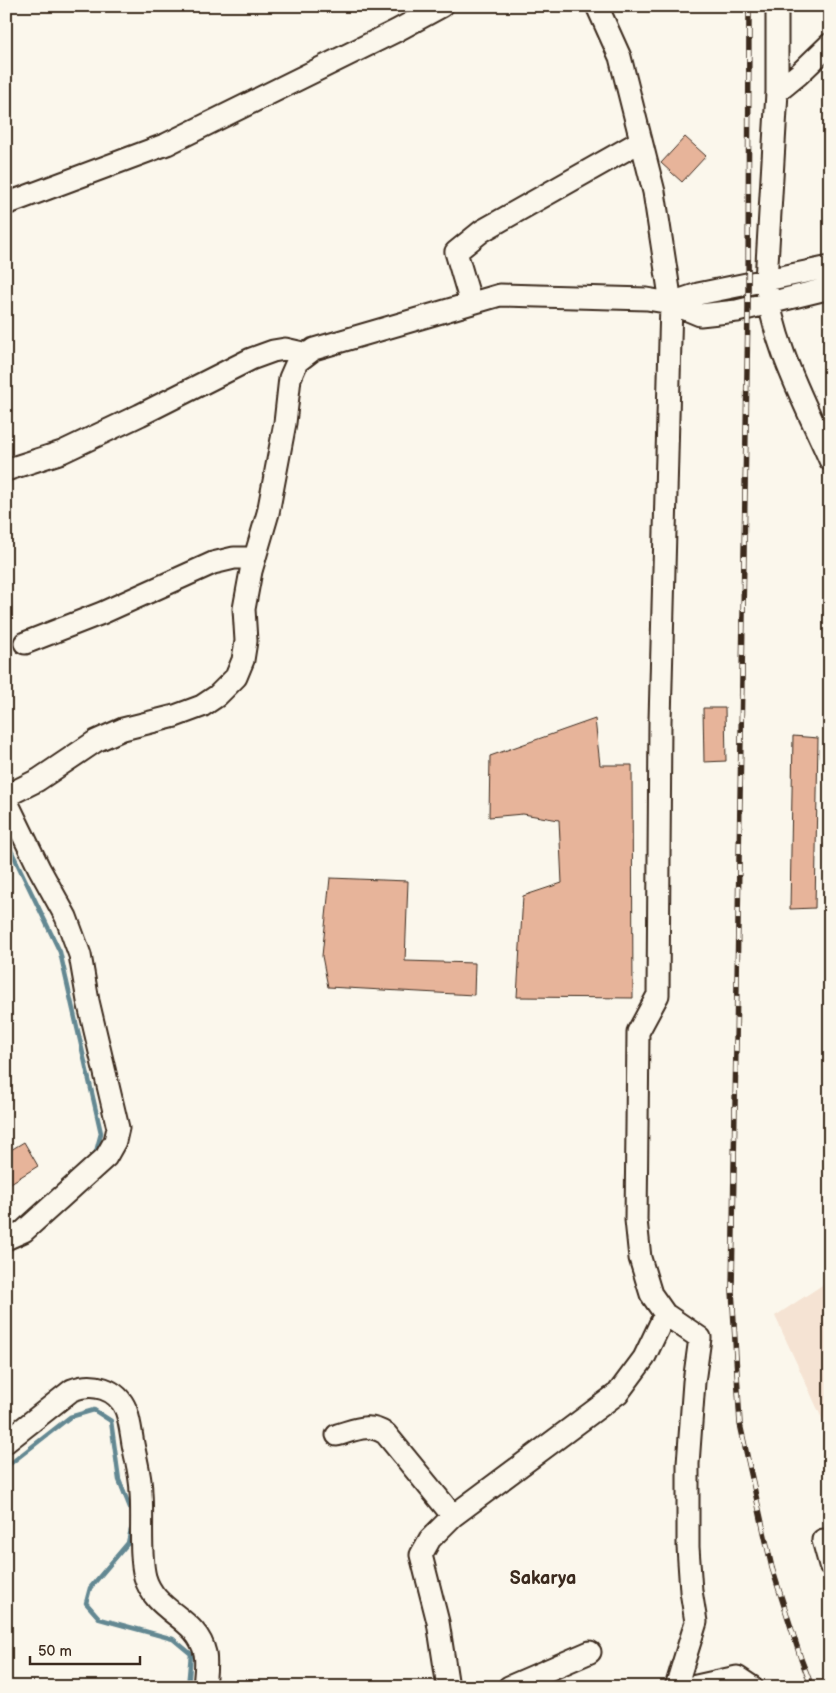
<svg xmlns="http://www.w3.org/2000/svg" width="836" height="1693" viewBox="0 0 836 1693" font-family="'Balsamiq Sans',sans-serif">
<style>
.built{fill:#f5e3d3}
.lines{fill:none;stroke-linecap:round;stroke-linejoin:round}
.stream{stroke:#638892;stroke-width:4.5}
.building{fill:#e7b49a;stroke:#3b2a1e}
.minor-casing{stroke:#3b2a1e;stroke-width:25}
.minor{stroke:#fbf7ec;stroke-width:21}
.rail-casing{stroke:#3b2a1e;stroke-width:5.5}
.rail{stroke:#fbf7ec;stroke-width:4;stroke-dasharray:11;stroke-linecap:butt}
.labels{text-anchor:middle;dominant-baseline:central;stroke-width:4.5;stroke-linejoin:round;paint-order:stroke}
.district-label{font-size:18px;font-weight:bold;fill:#3b2a1e;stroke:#fbf7ec}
</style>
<rect width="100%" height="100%" fill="#fbf7ec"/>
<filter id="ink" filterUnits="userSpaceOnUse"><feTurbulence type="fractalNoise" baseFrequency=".02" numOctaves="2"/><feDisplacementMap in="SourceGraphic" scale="10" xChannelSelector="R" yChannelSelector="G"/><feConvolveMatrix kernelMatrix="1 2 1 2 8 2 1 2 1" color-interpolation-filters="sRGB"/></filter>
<g filter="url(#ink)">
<!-- built -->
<path class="built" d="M830,1280V1436L775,1316Z"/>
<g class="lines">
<!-- stream -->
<path class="stream" d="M6,840L60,952L101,1133L96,1152L93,1155
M6,1467L70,1417L94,1410L111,1421L119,1480L133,1515
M132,1525L128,1543L90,1588L86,1603L100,1619L173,1639L191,1654L188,1687"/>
</g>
<!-- building -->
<path class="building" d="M685,137L706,156L682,182L661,163Z
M703,708H725L726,761L704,762Z
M595,719L600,765H632L633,998L517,997L523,896L562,883L559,820L523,814L489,817L490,756Z
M793,736L818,738L815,908L790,909Z
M330,878L408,881L405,961L475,963L474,995L328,987L322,956Z
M24,1142L38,1166L6,1186V1153Z"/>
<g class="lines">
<!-- minor casing -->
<g class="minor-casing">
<path id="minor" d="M597,6L620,57L654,192L671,303L660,721L658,995L638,1032L636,1220L640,1258L651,1294L665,1314L700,1338L694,1382L688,1464V1547L691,1591L696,1622L676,1687
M777,6V92L766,281C772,344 805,403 830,460
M777,92L799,74L830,44
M6,204L167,144L396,31L442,6
M471,303L456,252L482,231L641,141
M671,303L698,294L830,267
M6,470L62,452L140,415L251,359L273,351L285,349L307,354
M25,643L102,613L213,563L234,558H255
M6,796L38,780L96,741L123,729L175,716L202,706L217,696L236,677L243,660L246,641L244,609L251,571L268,513L285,423L290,378L297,362L314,349L500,295L647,299L671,303L700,315L737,311L830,288
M6,800L39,868L66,917L80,955L88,1001L118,1128L115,1141L106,1157L24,1231L6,1239
M337,1435C355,1430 369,1422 386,1434L453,1516
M6,1442L72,1390C93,1382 117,1388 126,1410C130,1421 131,1433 133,1444C136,1460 141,1477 141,1493C143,1518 139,1553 145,1577C155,1613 197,1617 205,1653C207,1664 205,1675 204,1687
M823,1540L830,1565
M448,1687L438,1622L421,1555L430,1539L453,1516L618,1393L644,1358L665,1314
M509,1687L590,1652
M692,1687L737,1677L752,1687"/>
</g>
<!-- minor -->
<use href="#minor" class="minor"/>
<!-- rail casing -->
<g class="rail-casing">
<path id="rail" d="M749,6L748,309L732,1290L740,1424L772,1568L801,1659L812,1687"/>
</g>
<!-- rail -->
<use href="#rail" class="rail"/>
</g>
</g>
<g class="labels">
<!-- district labels -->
<g class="district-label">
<text x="543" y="1578">Sakarya</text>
</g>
</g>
<!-- margin -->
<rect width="836" height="1693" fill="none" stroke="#fbf7ec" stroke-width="25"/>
<rect x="12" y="12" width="811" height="1668" fill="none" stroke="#3b2a1e" stroke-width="2" filter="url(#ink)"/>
<!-- scale -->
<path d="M30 1656v8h110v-8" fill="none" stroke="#3b2a1e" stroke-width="2.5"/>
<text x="38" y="1656" font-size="15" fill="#3b2a1e" stroke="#fbf7ec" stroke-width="4" paint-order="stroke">50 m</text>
</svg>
